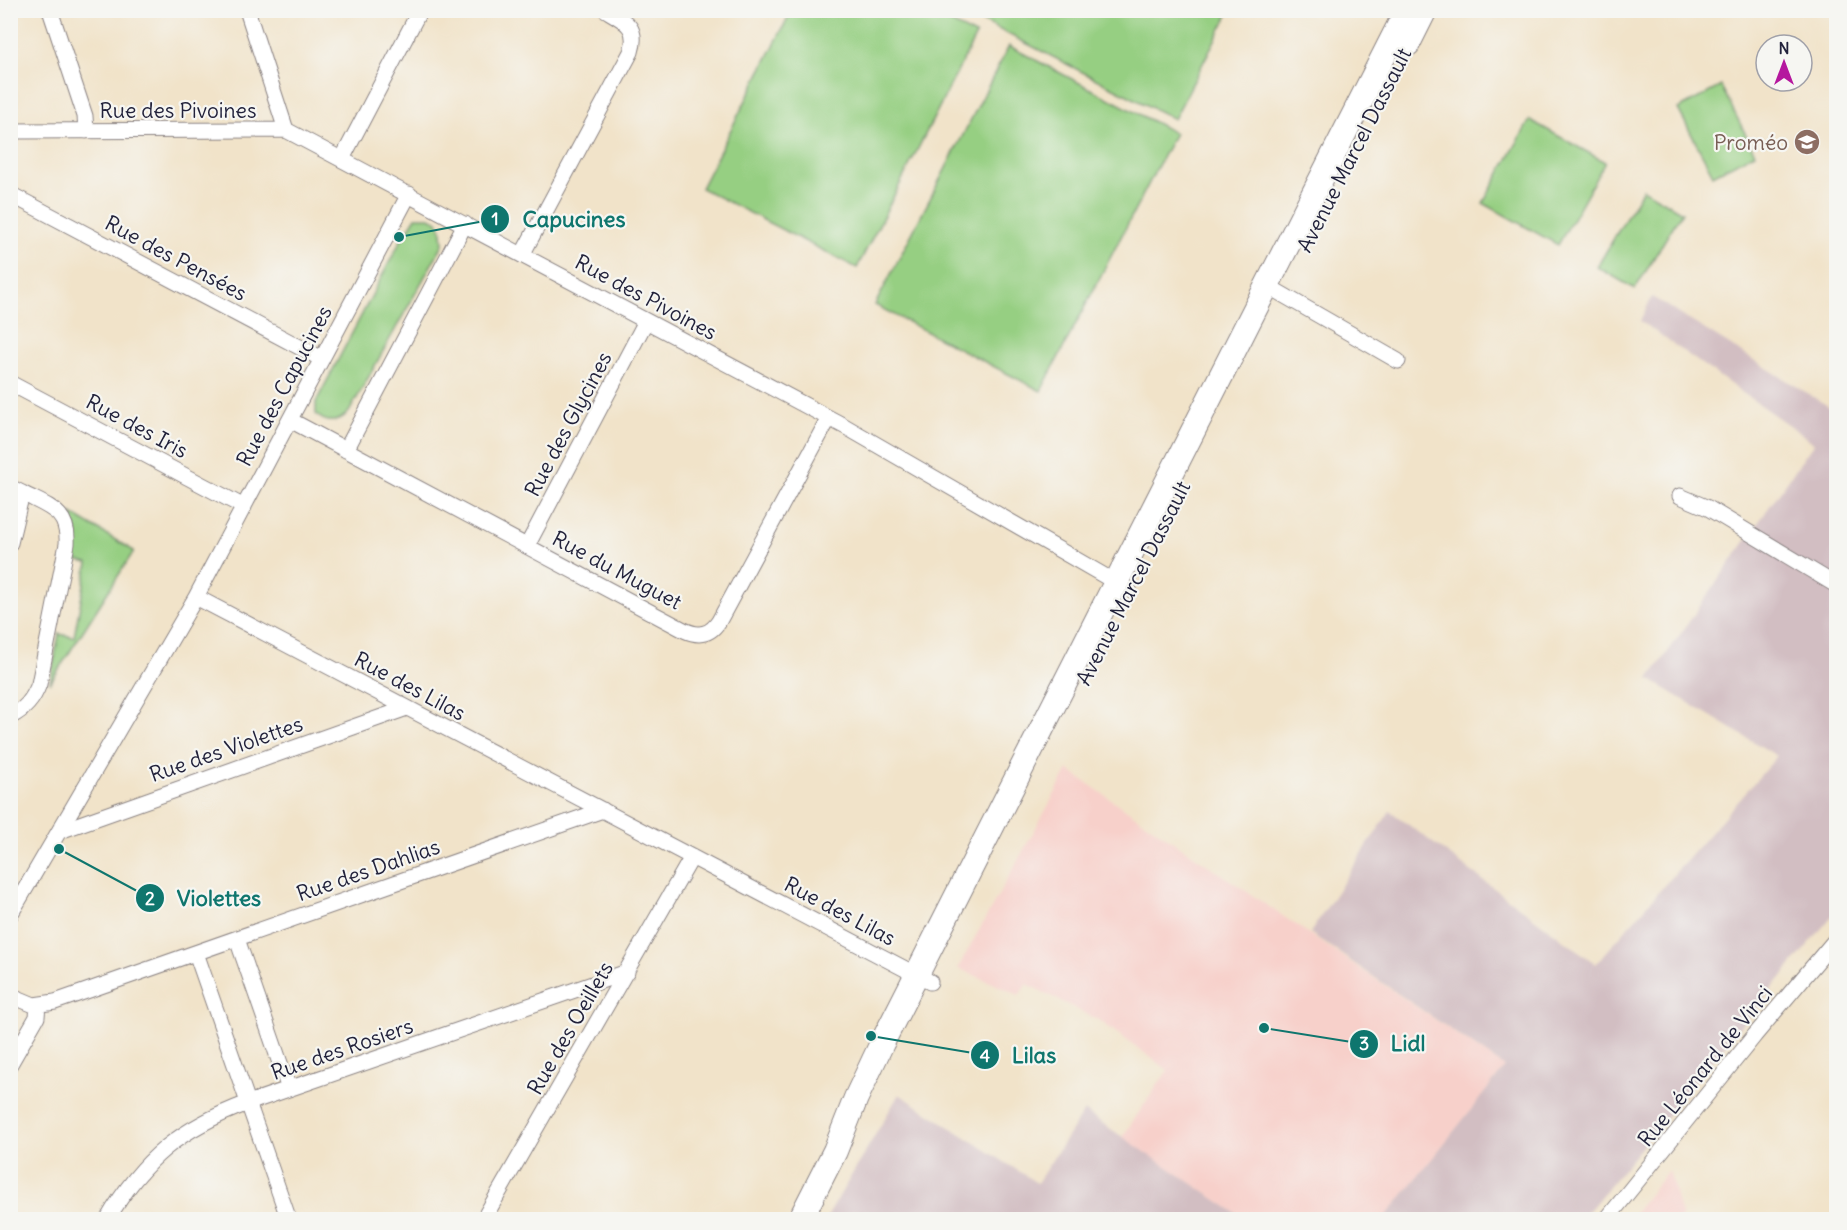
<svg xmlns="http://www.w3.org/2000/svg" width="1847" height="1230" viewBox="0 0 1847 1230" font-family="Delius,sans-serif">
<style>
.built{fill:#f7d0ca}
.industrial{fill:#d2bec2}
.green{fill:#96cf82;stroke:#5c785e;stroke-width:1.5}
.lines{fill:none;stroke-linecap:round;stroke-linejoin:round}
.street-casing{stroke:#8a8282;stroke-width:17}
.primary-casing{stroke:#8a8282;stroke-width:26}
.street{stroke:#fff;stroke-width:15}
.primary{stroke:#fff;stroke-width:24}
.labels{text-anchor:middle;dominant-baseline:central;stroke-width:4.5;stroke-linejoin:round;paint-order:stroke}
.street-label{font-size:21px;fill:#22223b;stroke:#f6f6f2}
.education-label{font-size:21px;fill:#785e54;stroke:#f6f6f2;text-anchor:end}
.leader{fill:none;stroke:#0f766e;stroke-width:2}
.callout-dot{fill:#0f766e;stroke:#f6f6f2;stroke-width:2}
.mark-label{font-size:18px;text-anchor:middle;font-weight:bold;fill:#fff}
.callout-label{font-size:22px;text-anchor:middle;font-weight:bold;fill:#0f766e;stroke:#f6f6f2;stroke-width:4.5;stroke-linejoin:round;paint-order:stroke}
</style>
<rect width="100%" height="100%" fill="#f6f6f2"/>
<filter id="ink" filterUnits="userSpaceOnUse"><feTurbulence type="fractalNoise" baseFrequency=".0167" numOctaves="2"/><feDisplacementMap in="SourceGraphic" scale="12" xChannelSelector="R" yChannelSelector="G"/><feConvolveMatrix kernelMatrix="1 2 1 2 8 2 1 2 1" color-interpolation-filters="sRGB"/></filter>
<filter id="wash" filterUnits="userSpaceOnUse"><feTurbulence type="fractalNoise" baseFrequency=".008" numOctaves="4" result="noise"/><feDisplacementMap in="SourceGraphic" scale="24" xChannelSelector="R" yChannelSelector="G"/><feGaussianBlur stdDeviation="1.35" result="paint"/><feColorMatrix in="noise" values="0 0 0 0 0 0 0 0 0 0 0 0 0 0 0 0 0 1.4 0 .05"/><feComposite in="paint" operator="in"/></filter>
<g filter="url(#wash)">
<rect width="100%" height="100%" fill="#f1e3c9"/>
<!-- built -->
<path class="built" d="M1068,770L1505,1067L1384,1219H1245L1122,1137L1168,1070L1100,1021L1027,984L1019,995L958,968Z
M1669,1170L1682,1219H1629Z"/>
<!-- industrial -->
<path class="industrial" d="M1652,297L1836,411V911L1582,1219H1384L1505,1067L1310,933L1390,811L1596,964L1777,756L1649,679L1814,443L1640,321Z
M899,1094L1037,1183L1084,1111L1245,1219H826Z"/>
<!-- green -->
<path class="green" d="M792,10L927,11L976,35L857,268L701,188Z
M963,11H1230L1174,119Z
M1009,46L1175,133L1041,391L875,305Z
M1721,86L1755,153L1713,175L1678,109Z
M1530,120L1605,162L1558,245L1483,203Z
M1643,189L1682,212L1635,289L1597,267Z
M416,217H430L438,222L442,232L443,244L349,412C338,423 327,425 316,414V402L400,242Z
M72,514L134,551L50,683L59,634L74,637L88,563L74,560L77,535Z"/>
</g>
<g filter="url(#ink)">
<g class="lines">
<!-- street casing -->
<g class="street-casing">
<path id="street" d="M50,10L85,116L86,131
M247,10L286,130
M10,131L286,130L846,427L1129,590
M342,159L420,10
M10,194L322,359
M522,255L631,52C639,27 625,21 606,10
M1266,285L1398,361
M10,383L244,507
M290,420L684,630C699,637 710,635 719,621L829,418
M346,450L465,224
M10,487L22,493L10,543
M1680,496L1708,508L1836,585
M527,546L646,321
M196,597L930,982
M10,717C25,709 33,700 39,684L67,544C69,510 48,507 22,493
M60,831L407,708
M10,915L196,597L409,194
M237,939L289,1089
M196,953L289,1220
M10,995L34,1005L55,1002L603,810
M10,1064L37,1017L38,1005
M107,1220C143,1158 181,1128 248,1103L627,972
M483,1220L692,857
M1606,1220L1755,1035L1836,939"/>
</g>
<!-- primary casing -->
<g class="primary-casing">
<path id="primary" d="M1408,44L1425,10
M800,1220L835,1151L856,1098L882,1043L1407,10"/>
</g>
<!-- street -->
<use href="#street" class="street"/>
<!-- primary -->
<use href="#primary" class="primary"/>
</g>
</g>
<!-- icons -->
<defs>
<g id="university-disc" transform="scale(1.35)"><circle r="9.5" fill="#8d6e63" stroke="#f6f6f2"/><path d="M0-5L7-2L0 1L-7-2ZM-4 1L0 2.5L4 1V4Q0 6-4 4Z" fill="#fff"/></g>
</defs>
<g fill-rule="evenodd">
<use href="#university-disc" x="1807" y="142"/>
</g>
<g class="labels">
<!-- street labels -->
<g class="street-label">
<text x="178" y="110">Rue des Pivoines</text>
<text transform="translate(1354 150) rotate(-63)">Avenue Marcel Dassault</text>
<text transform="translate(176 258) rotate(28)">Rue des Pensées</text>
<text transform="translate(646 297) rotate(28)">Rue des Pivoines</text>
<text transform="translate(284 386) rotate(-62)">Rue des Capucines</text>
<text transform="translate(568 424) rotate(-62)">Rue des Glycines</text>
<text transform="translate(137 426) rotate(28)">Rue des Iris</text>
<text transform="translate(617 570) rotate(28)">Rue du Muguet</text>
<text transform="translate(1133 583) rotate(-63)">Avenue Marcel Dassault</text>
<text transform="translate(410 686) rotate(28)">Rue des Lilas</text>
<text transform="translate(226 749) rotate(-19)">Rue des Violettes</text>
<text transform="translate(368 870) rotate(-19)">Rue des Dahlias</text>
<text transform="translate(840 911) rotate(28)">Rue des Lilas</text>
<text transform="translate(570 1028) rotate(-60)">Rue des Oeillets</text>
<text transform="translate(342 1049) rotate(-19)">Rue des Rosiers</text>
<text transform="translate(1705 1066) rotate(-51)">Rue Léonard de Vinci</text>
</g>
<!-- education labels -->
<g class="education-label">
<text x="1788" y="142">Proméo</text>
</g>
</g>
<!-- callouts -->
<path class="leader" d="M399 237L495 219M59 849L150 898M1264 1028L1364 1044M871 1036L985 1055"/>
<g class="callout-dot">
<circle cx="399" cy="237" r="6"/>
<circle cx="59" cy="849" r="6"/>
<circle cx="1264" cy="1028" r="6"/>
<circle cx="871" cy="1036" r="6"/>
<circle cx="495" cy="219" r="15"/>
<circle cx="150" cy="898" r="15"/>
<circle cx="1364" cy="1044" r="15"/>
<circle cx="985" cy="1055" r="15"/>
</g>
<g class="mark-label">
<text x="495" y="225">1</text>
<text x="150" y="905">2</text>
<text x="1364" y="1050">3</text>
<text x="985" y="1062">4</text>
</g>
<g class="callout-label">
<text x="574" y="227">Capucines</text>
<text x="219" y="906">Violettes</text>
<text x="1408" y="1051">Lidl</text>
<text x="1034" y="1063">Lilas</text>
</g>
<!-- margin -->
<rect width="1847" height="1230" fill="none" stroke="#f6f6f2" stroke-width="36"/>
<!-- north arrow -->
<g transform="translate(1784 63)"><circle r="28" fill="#f6f6f2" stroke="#a1a1a9" stroke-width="1.5"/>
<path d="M0-4.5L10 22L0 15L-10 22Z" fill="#b5179e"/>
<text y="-9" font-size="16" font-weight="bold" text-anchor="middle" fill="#22223b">N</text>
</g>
</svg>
